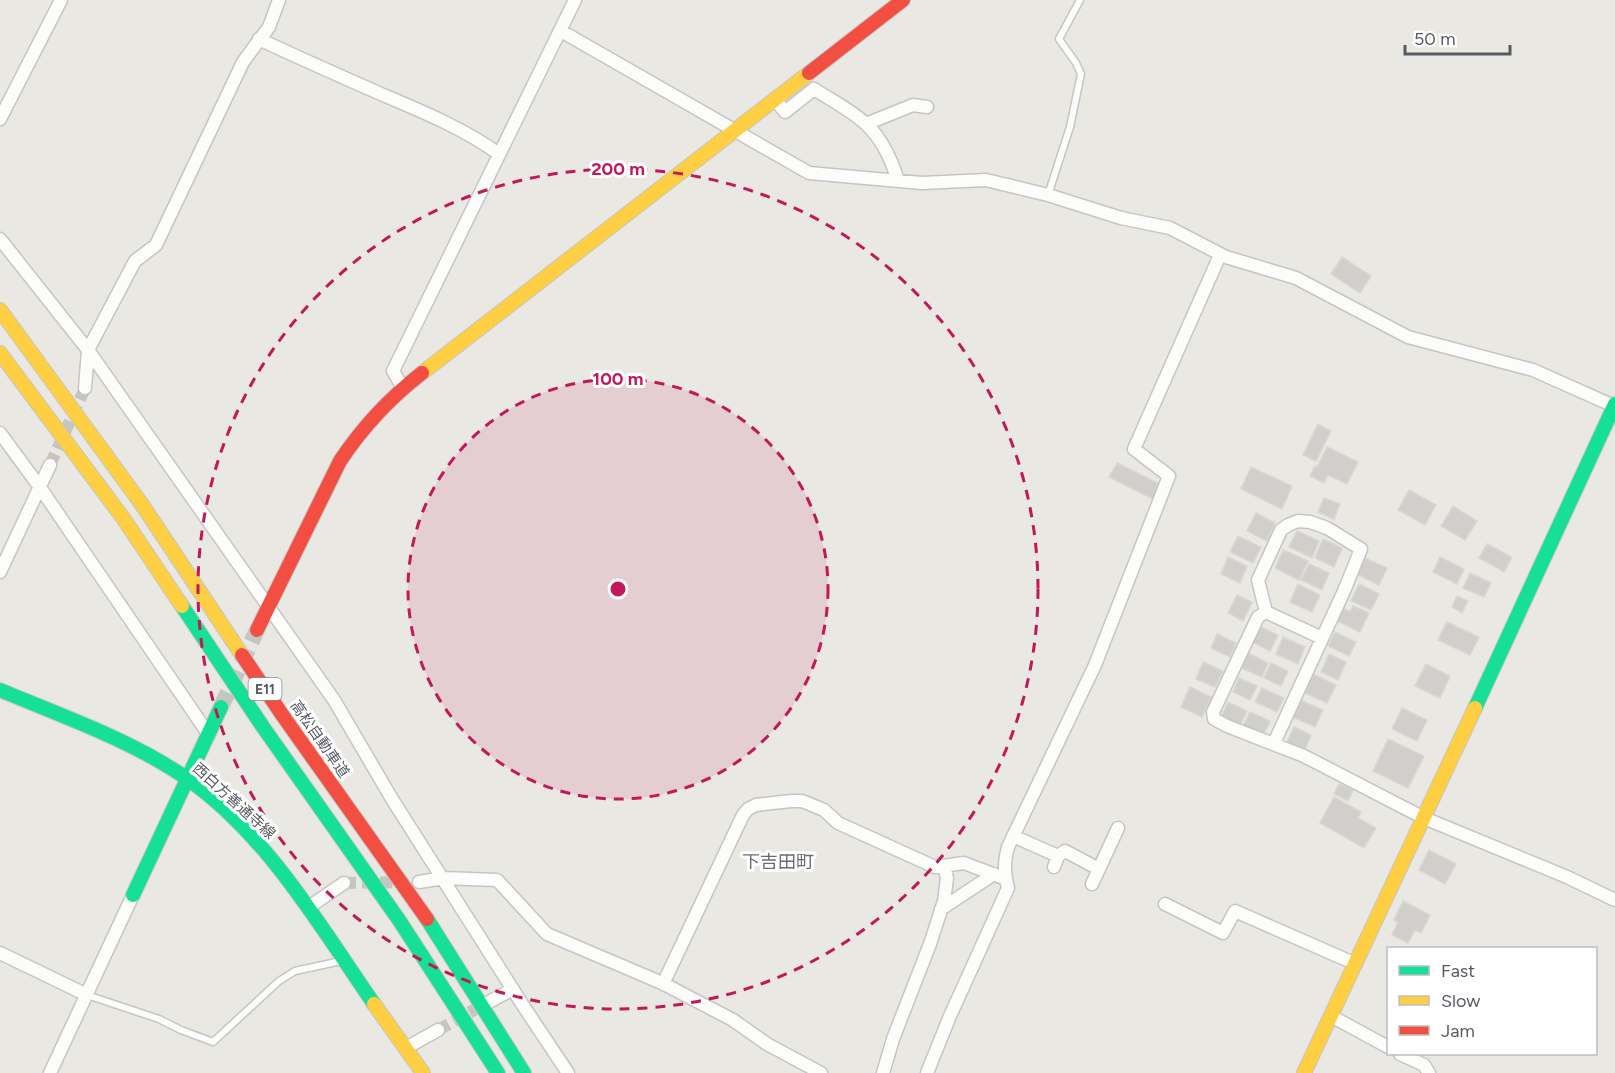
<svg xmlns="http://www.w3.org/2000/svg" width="1615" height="1073" font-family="Figtree,'Noto Sans JP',sans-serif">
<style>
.building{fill:#d0cfcb;stroke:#d9d7d1;stroke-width:1.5}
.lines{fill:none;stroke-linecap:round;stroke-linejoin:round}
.street-tunnel{stroke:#c5c5c2;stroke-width:12;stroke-dasharray:12 6;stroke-linecap:butt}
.secondary-tunnel{stroke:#c5c5c2;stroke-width:16;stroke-dasharray:16 8;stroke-linecap:butt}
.lane-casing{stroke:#c6c5c5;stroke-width:9}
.street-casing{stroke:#c6c5c5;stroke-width:15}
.fast-casing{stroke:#c6c6c5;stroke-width:16}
.slow-casing{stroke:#c6c6c5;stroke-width:16}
.jam-casing{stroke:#c6c6c5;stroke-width:16}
.lane{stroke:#fcfcfb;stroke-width:6}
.street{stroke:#fcfcfb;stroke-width:12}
.fast{stroke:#16e098;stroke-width:14}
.slow{stroke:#ffcf43;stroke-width:14}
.jam{stroke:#f24e42;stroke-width:14}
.ring{fill:none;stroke:#c2185b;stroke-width:3;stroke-dasharray:10 8}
.labels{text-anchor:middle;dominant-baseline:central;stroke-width:6;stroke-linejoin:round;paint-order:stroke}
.shield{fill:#fff;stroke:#898c90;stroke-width:1.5}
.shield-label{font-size:14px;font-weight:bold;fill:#575b61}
.street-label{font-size:15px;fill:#575b61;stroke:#fff}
.quarter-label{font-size:18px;fill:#686c73;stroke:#fff}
.centre{fill:#c2185b;stroke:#fff;stroke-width:3}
.ring-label{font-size:18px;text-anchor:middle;font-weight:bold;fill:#c2185b;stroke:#fff;stroke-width:6;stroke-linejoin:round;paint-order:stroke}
</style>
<rect width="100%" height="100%" fill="#eae8e2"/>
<path class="building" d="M1342,257L1371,276L1360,293L1331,274Z
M1318,424L1331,431L1316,461L1303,455Z
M1327,447L1358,462L1347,484L1328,475L1324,483L1310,476L1315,466L1317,467Z
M1117,463L1160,484L1153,499L1109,477Z
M1251,467L1292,486L1282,509L1241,489Z
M1409,490L1436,505L1425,525L1398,510Z
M1324,498L1340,504L1334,519L1318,512Z
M1453,506L1477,521L1465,540L1441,526Z
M1256,513L1275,523L1267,541L1247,531Z
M1297,531L1319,541L1312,558L1289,547Z
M1238,536L1261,547L1253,563L1230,552Z
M1323,539L1342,548L1334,567L1315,558Z
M1487,544L1512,557L1504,572L1479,558Z
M1283,550L1308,561L1299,580L1275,568Z
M1228,557L1247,566L1240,583L1221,574Z
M1440,557L1464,569L1457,584L1433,572Z
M1365,558L1387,568L1379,585L1358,575Z
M1309,564L1329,573L1322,590L1301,580Z
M1470,573L1491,583L1484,597L1463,588Z
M1298,584L1320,595L1312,612L1290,602Z
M1359,584L1379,594L1371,610L1351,601Z
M1237,595L1252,602L1243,621L1228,613Z
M1457,596L1468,601L1462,613L1452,607Z
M1353,606L1369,613L1360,632L1337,621L1343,608L1350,612Z
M1447,622L1479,637L1470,655L1438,640Z
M1259,626L1278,635L1270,651L1252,642Z
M1335,632L1356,642L1349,656L1328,646Z
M1217,634L1236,643L1230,657L1211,648Z
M1283,637L1305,647L1298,664L1276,654Z
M1248,653L1268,663L1262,677L1241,668Z
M1329,654L1346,662L1338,680L1321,672Z
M1203,662L1223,671L1215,687L1196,679Z
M1271,663L1288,671L1281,686L1264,678Z
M1426,664L1450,676L1440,698L1415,686Z
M1313,674L1336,685L1327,703L1305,693Z
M1239,678L1257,686L1250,700L1233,692Z
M1190,687L1211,697L1202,717L1181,707Z
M1262,688L1284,698L1277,712L1255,702Z
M1300,700L1323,710L1315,727L1293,717Z
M1228,702L1247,711L1239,727L1220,719Z
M1402,708L1427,720L1417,741L1392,729Z
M1250,712L1270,721L1263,736L1243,726Z
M1294,727L1311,735L1305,750L1287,742Z
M1388,739L1424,756L1408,788L1373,771Z
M1339,784L1353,790L1348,801L1334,794Z
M1334,797L1361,812L1358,818L1376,828L1364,848L1320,823Z
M1429,850L1456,864L1445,884L1419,870Z
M1403,901L1430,915L1421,933L1415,930L1408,943L1392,935L1398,922L1394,920Z"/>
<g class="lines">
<path class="street-tunnel" d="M50,465L85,388
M344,883L405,882
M438,1030L487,1003"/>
<path class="secondary-tunnel" d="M221,707L257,630"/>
<g class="lane-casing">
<path id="lane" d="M1048,195L1070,127L1081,74L1076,63L1059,39L1080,0
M87,995L159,1019L181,1030L213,1042L279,981L295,971L341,961"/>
</g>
<g class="street-casing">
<path id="street" d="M561,31L809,173L922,183L986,180L1048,195L1121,218L1170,228L1226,257L1296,278L1408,337L1533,370L1614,406
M259,39C299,58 340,76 381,94C421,111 463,128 499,154
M775,99L785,112L814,89C831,100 851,110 866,124C881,138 892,161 898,181
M0,119L61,0
M866,124L913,105L927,107
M0,239L88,350L334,700L392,799L522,1004L568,1073
M85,388L88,350L135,261L156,245L243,62L269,27L279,0
M403,388L393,371L575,0
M0,433L39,486L209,735
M0,572L50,465
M1266,612L1322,638
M1274,743L1344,591L1361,549L1327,528L1310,522L1298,521L1288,525L1281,530L1258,580L1266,612L1258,617L1213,712L1214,719L1227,726L1304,756L1424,818L1567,877L1615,900
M1013,836L1058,856
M1054,867L1058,856L1065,851L1099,869
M419,882L444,878L497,880L547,934L662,983L733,1020L767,1044L821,1073
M1092,884L1118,828
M1165,904L1223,933L1235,911L1356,964
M309,907L344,883
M941,909L994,874
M0,953L87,995
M663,984L743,815L748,809L756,805L791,801H802L824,810L838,823L935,867L964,863L1006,879
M487,1003L513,989
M1331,1016L1388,1047
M406,1048L438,1030
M1400,1054L1424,1065L1429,1073
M50,1073L133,895
M883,1073L893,1039L930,944L944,901L947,878L944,866
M927,1073L950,1016L1008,888C1004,873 1004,862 1008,847L1095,665L1169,476L1134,449L1220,255"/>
</g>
<g class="fast-casing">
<path id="fast" d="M182,606L263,727L399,920L498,1073
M0,690C64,717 132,740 189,780C268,836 320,926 374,1004
M1475,708L1615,404
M133,895L221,707
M427,919L524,1073"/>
</g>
<g class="slow-casing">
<path id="slow" d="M0,310L143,506L242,655
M0,353L123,518L182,606
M422,373L809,73
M374,1004L423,1073
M1304,1073L1475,708"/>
</g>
<g class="jam-casing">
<path id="jam" d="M809,73L903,0
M257,630L340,461C362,428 391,397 422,373
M242,655L283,716L427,919"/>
</g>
<use href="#lane" class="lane"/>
<use href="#street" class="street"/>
<use href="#fast" class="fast"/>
<use href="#slow" class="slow"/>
<use href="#jam" class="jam"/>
</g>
<circle cx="618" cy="589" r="210" fill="#c2185b" fill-opacity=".12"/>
<g class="ring">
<circle cx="618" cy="589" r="210"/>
<circle cx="618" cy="589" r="420"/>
</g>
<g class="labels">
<rect class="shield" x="248.5" y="678" width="33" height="22" rx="4.5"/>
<g class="shield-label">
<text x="265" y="689">E11</text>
</g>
<g class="street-label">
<text transform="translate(320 739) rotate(55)">高松自動車道</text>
<text transform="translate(234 801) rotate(42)">西白方善通寺線</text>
</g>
<g class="quarter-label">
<text x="778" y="862">下吉田町</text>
</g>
</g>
<circle cx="618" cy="589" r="9" class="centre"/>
<g class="ring-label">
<text x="618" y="175">200 m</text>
<text x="618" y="385">100 m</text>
</g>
<rect x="1387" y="947" width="210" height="108" fill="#ffffff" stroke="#bcbdc0" stroke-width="1.5"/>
<rect x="1399" y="966" width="30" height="9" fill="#16e098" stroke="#bcbdc0" stroke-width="1.5"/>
<text x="1441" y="977" font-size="18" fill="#575b61">Fast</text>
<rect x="1399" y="996" width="30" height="9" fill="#ffcf43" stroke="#bcbdc0" stroke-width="1.5"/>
<text x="1441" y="1007" font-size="18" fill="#575b61">Slow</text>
<rect x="1399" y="1026" width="30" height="9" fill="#f24e42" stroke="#bcbdc0" stroke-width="1.5"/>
<text x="1441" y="1037" font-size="18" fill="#575b61">Jam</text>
<path d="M1405 45v9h105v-9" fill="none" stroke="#575b61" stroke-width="3"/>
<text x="1414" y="45" font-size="18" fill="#575b61" stroke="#ffffff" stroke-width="4.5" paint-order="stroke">50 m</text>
</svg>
